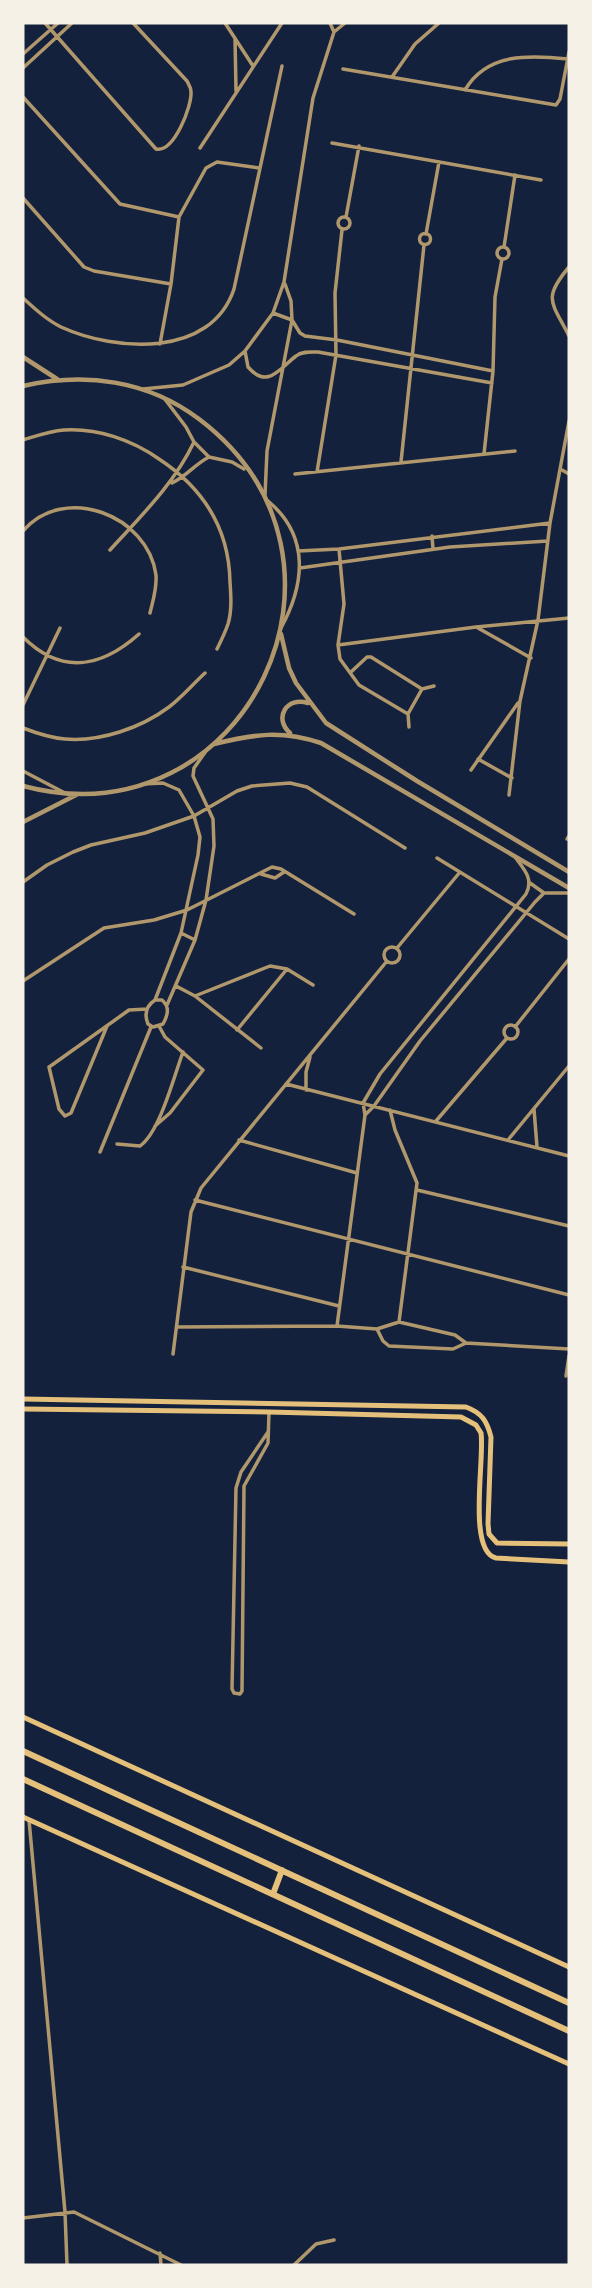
<svg xmlns="http://www.w3.org/2000/svg" width="592" height="2288" font-family="'Source Sans 3',sans-serif">
<style>
.lines{fill:none;stroke-linecap:round;stroke-linejoin:round}
.minor{stroke:#b1986c;stroke-width:3.5}
.tertiary{stroke:#b1986c;stroke-width:4.5}
.secondary{stroke:#e5c07b;stroke-width:5}
.primary{stroke:#e5c07b;stroke-width:5}
.motorway{stroke:#e5c07b;stroke-width:6}
</style>
<rect width="100%" height="100%" fill="#14213d"/>
<g class="lines">
<path class="minor" d="M45,23L156,149C174,153 192,106 191,92C191,87 189,85 187,81L133,23
M225,23L253,66
M330,23L334,32
M334,32L345,23
M235,38L236,91
M23,54L58,23
M23,68L72,23
M343,69L556,105L560,99L569,52
M392,77L415,44L439,23
M465,90C487,52 531,55 568,59
M23,97L120,204L179,217
M332,143L541,180
M200,148L282,23
M23,198L84,267L94,271L171,284
M338 223a6 6 0 1 1 12 0a6 6 0 1 1-12 0Z
M346,217L359,146
M419.5 239a5.5 5.5 0 1 1 11 0a5.5 5.5 0 1 1-11 0Z
M426,234L439,162
M504,247L515,175
M497 253a6 6 0 1 1 12 0a6 6 0 1 1-12 0Z
M569,267C542,299 552,302 569,336
M23,298C35,309 47,320 61,327C116,352 211,358 234,289L282,66
M273,313L292,320L300,333L305,336L337,340L493,371
M160,344L171,284L179,217L206,168L217,162L259,168
M245,351L248,367C268,390 280,368 296,356C302,351 311,352 318,352L492,383
M143,389L183,385L229,365L245,351L273,313L284,282L313,98L334,32
M164,398L186,427L194,442L209,457L232,462L244,469
M23,440C36,436 50,431 64,430C98,428 132,440 159,459C203,488 229,528 230,582C231,596 232,611 228,624C225,633 221,641 217,649
M484,454L493,371L495,297L502,259
M401,462L424,245
M562,470L569,474
M317,472L336,355L335,293L342,230
M295,474L515,451
M172,483C187,476 195,464 209,457
M265,495L267,451L292,320L291,301L285,284
M268,501C310,536 305,584 281,628
M23,531C64,483 148,515 156,575C157,589 153,600 150,613
M432,536L433,549
M339,549L344,604L338,645L340,659L359,685L408,714
M110,550C141,516 174,484 194,442
M298,551L339,549L550,523
M300,568L450,547L548,541
M478,628L531,658
M23,637C61,675 101,668 139,634
M338,645L476,627L569,618
M351,672L367,657H371L422,689L434,686
M23,705L60,628
M409,727L408,714L422,689
M23,728C36,733 51,738 65,739C100,742 141,728 169,707C182,697 193,684 205,673
M478,759L512,778
M471,770L518,703
M23,771L63,792
M143,784L163,783L179,790L194,816L200,837L198,855L181,933L155,1000
M509,795L520,701L538,620L550,523L569,421
M567,839L569,836
M437,858L569,939
M261,874L275,878L284,872
M23,882L47,865L73,852L91,845L145,833L194,816L237,791L252,786L290,783L307,787L405,848
M530,883L544,893
M181,933L195,940
M384 955a8 8 0 1 1 16 0a8 8 0 1 1-16 0Z
M397,948L460,872
M23,981L104,928L154,920L187,910L272,867L281,869L354,914
M176,986L195,996L261,1048
M195,996L270,966L287,969L313,985
M155,1000H162C170,1007 168,1015 163,1024L153,1027L148,1024C144,1014 146,1006 155,1000Z
M167,1005L195,940L206,900L214,846L213,819L193,776L194,768L206,751
M504 1032a7 7 0 1 1 14 0a7 7 0 1 1-14 0Z
M107,1026L71,1113L65,1116L59,1109L49,1067L52,1065L129,1010L147,1009
M515,1027L569,959
M237,1030L287,969
M286,1084L569,1156
M306,1090V1072L310,1057
M534,1109L537,1147
M390,1110L395,1130L417,1183L399,1322
M365,1115L374,1106L420,1041L535,902L544,893H569
M436,1121L507,1038
M155,1126L170,1113L203,1070L165,1037L159,1026
M239,1140L357,1173
M508,1140L569,1066
M117,1144L140,1146C160,1132 174,1076 183,1052
M100,1152L151,1027
M417,1190L569,1226
M195,1200L569,1295
M183,1267L339,1306
M337,1326L365,1115L363,1103L380,1074L526,894C534,879 524,869 515,857
M177,1327L337,1326L377,1329L399,1322L455,1335L466,1343
M377,1329L383,1341L389,1346L453,1349L466,1343L569,1349
M173,1354L191,1212L201,1188L387,961
M566,1376L569,1356
M268,1432L241,1472L236,1488L232,1689L234,1693L240,1694L242,1691L244,1486L268,1443L269,1412
M29,1820L65,2212L67,2265
M23,2218L74,2212L181,2265
M160,2253L161,2265
M294,2265L316,2244L334,2240"/>
<path class="tertiary" d="M23,357L57,379
M23,386C85,372 147,380 199,419C383,558 247,845 23,786
M281,634L289,668L296,683L326,723L417,781L569,872
M290,733C273,718 287,696 308,703
M214,744C255,734 281,730 321,743L569,888
M23,822L78,794"/>
<path class="secondary" d="M23,1399L466,1407C482,1413 487,1421 491,1437L488,1524L489,1534L497,1543L569,1544
M23,1409L269,1412L461,1417L476,1425L481,1433C485,1458 467,1551 496,1558L569,1562"/>
<path class="primary" d="M23,1717L569,1967
M23,1817L569,2064"/>
<path class="motorway" d="M23,1751L569,2003
M23,1779L569,2031
M273,1894L282,1870"/>
</g>
<rect width="592" height="2288" fill="none" stroke="#f6f1e7" stroke-width="49"/>
</svg>
